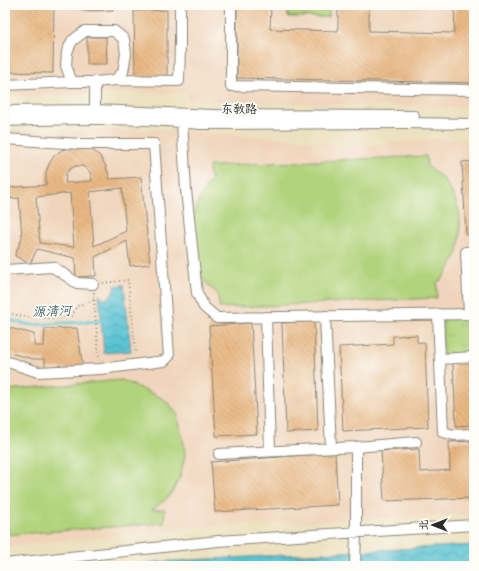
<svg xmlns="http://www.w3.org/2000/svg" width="479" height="571" font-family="'Gochi Hand','LXGW WenKai TC',sans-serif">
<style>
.built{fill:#f0d5bc}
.grass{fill:url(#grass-tufts);stroke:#6e7f54}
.pitch{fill:#b1d37c;stroke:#6e7f54}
.water{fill:url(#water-waves);stroke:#41767e}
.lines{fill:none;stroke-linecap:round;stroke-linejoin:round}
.stream{stroke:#57c2d1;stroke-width:3}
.building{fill:url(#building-back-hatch);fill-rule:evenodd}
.minor-casing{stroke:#8c8676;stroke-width:12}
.path{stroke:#8c8676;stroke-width:2;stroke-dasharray:1 3;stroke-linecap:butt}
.minor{stroke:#fff;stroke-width:10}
.labels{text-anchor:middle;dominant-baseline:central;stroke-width:3.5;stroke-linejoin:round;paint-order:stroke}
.street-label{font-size:12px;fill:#2b2b2b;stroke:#fdfcf7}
.water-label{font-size:13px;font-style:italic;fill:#3a6065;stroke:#fdfcf7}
</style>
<defs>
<pattern id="grass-tufts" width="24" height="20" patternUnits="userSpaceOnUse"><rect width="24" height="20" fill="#b1d37c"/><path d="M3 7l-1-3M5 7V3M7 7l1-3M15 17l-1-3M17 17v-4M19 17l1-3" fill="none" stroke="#98b56b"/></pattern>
<pattern id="water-waves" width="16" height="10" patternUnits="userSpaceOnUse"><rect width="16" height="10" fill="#57c2d1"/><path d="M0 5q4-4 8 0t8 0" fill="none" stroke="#489eaa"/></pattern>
<pattern id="building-back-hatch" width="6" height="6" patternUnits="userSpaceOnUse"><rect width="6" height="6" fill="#e9b883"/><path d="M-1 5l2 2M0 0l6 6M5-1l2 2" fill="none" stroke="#c89e71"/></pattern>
</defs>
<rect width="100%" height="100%" fill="#fdfcf7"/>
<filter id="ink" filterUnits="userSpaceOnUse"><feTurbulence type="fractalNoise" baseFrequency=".025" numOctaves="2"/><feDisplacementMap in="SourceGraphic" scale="8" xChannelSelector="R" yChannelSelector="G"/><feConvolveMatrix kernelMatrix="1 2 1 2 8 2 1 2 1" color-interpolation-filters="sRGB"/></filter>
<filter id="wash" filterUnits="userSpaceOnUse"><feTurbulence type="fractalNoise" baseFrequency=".012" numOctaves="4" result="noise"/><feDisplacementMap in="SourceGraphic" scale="16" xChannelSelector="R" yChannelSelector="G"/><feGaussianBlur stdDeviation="0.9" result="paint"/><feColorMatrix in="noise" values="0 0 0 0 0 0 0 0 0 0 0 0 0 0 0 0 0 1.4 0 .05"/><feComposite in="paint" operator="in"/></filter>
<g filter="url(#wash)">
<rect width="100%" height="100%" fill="#ece1c0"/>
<path class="built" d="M5,5H474V108L188,100L187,92L5,96Z
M5,130H175L318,141L350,147L434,139L474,140V514L207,526L5,547Z"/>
<path class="grass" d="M288,5H329V17H288Z
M474,317V354L443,355L442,318Z"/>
<path class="pitch" d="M426,156L427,166L444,179L455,199L460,215V235L458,252L450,267L443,278L437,283V298L219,308L218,294L210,287L202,278L197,270L192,221L199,200L207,185L213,178L209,177V166Z
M122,380L162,398L170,405L177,414L180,426L184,443L185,456L180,476L173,491L165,500L152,510L165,509L164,523L5,535V390Z"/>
<path class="water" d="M124,285L131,351L104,353L99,295L105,299C112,297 113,293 115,286Z
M474,545V566H128L155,562Z"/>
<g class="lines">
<path class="stream" d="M5,319L30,325L101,321"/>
</g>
<g id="blocks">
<path class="building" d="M7,5H54L53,73L7,72Z
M83,5H113V10L84,11Z
M237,5H271L270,29L338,31V7L369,8V31L454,33L455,5H474V83L237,78Z
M167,10V77H135L134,11Z
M87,37H106L107,64H87Z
M70,148H87L95,152L100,156L106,167L110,179L141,177L150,264L130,266L127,241L95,257L96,276L76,277L75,258L37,249L30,264L15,256L22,237L19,198L5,199V188L46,185V172L50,162L55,155L62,150ZM75,166H82L86,168L90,172L92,181L65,183L66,174L70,169ZM122,188L126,231L94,246L90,192ZM70,193L74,247L40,243L36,197Z
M474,161V235H466L462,162Z
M314,321L318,431L286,433L282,323Z
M251,323L257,434L216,436L209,326Z
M5,326L17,330L34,334V346H44L45,329L77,328L83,368H45V359H34L5,352Z
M417,335V342L425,343L428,427L343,431L339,347L393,344V336Z
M474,361V425L456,426L453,363Z
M474,441V498L384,501L381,451L419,449L420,472L450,470L449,442Z
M335,453L338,505L215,512L211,462Z"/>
</g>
</g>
<g filter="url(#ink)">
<use href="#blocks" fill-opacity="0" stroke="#8c8676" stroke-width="1"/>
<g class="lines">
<g class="minor-casing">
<path id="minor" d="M231,5V86L474,90
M115,80L179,81L180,44V5
M5,85L72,82
M5,111L95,110L214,115L414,116
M95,115V82H72L66,66L67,52L72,41L85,31H114L124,39L126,54L123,72L115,80L95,82
M5,121C70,119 135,117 200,124L406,123L474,124
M182,122L186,190L197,293L204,307L217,318L474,314
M5,139L80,144H154L169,356L164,361L100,369L38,372L5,361
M5,270L53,267L77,283L93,284
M438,314L443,432L454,435L474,434
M469,314L466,252H474
M325,316L331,448
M266,317L270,451
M440,359L474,357
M219,454L356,447L416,442
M5,564L218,541L474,525
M355,566L356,532V447"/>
</g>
<path class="path" d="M103,283L128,280L136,354
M94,300L99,360
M5,311L8,313L27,317L52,318L72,316L77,306L94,300V292"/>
<use href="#minor" class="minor"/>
</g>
</g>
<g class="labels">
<g class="street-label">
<text x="239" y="111">东教路</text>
</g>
<g class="water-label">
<text transform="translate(52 313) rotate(-2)">源清河</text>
</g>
</g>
<rect width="479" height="571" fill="none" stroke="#fdfcf7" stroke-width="20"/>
<g transform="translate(433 525) rotate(270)" stroke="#fdfcf7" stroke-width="3" paint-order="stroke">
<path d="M0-3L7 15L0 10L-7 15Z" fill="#2b2b2b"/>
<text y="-6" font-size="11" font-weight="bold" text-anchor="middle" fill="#2b2b2b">北</text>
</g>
</svg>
